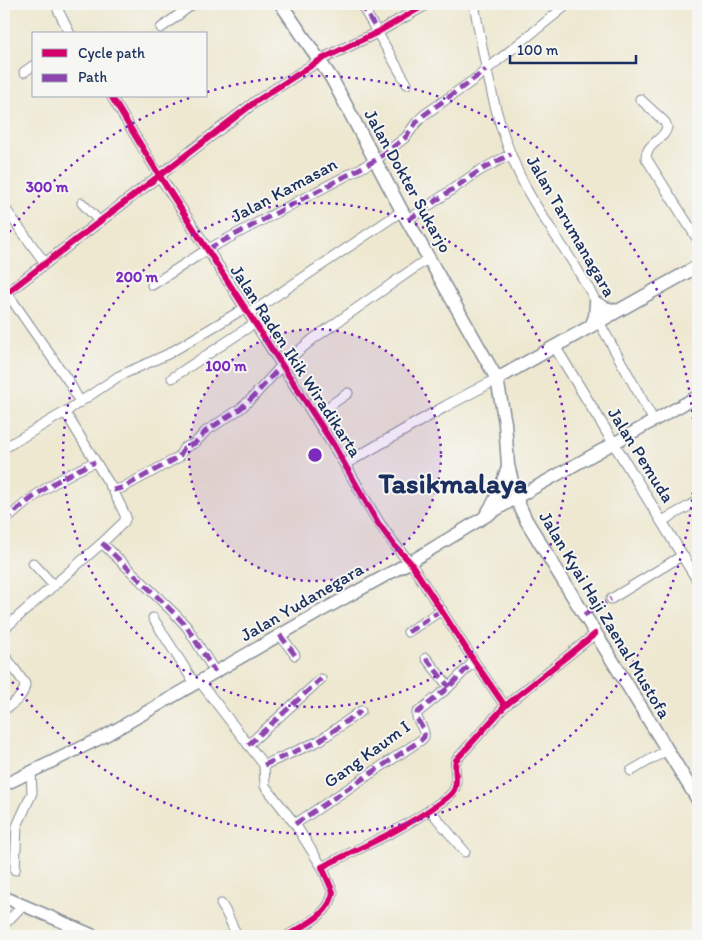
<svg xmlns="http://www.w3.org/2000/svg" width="702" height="940" font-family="Itim,sans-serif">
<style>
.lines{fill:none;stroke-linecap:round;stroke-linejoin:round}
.minor-casing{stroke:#848c97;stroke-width:11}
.tertiary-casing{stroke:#848c97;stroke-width:12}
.secondary-casing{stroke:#848c97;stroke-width:14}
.primary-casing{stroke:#848c97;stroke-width:15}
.minor{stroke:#fff;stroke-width:9}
.tertiary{stroke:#fff;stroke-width:10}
.secondary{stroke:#fff;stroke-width:11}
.primary{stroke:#fff;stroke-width:12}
.quiet{stroke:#8e44ad;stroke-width:5;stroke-dasharray:10 5;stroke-linecap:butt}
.cycleway-casing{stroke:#f6f6f2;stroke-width:9}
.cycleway{stroke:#d6006c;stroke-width:6}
.ring{fill:none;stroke:#7b2cbf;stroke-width:2.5;stroke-dasharray:2.5 5}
.labels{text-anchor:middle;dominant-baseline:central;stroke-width:4;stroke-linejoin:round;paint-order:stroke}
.street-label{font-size:18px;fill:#1b2f5e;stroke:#f6f6f2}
.town-label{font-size:28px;font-weight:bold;fill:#1b2f5e;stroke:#f6f6f2}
.centre{fill:#7b2cbf;stroke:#f6f6f2;stroke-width:2.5}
.ring-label{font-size:15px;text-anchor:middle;font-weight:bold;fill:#7b2cbf;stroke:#f6f6f2;stroke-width:4;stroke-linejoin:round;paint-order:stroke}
</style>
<rect width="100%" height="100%" fill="#f6f6f2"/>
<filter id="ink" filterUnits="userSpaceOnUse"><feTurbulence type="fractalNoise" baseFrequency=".02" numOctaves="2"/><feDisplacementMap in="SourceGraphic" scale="10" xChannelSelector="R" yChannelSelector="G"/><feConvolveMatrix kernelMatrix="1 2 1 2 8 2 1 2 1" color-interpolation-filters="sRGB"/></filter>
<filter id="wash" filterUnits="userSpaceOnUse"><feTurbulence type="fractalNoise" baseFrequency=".0096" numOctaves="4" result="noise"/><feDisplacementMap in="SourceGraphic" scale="20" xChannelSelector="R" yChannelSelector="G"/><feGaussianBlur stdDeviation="1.12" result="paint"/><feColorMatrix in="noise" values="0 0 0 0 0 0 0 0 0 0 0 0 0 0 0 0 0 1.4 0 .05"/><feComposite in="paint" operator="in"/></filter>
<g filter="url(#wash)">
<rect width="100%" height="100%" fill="#eee8d0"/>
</g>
<g filter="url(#ink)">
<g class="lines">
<g class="minor-casing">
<path id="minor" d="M59,4L58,10L70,34
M361,4L407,84
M474,4C486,68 496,132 527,190C549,230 579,266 599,308
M161,28L193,4
M24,72L34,65
M111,96L159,175
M640,99L665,122L667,127C665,140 646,143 646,158L698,240
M82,203L100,222
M4,207L45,263
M408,220L479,171L511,154
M152,285L208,249L376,160L406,137L416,123L424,115L475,79L568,4
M7,293L69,382L80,402L65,412
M249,314L402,211
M599,322L654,421
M172,378L255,323
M80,402L119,376L168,354L245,308
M315,416L348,393
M4,448L65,412L113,490L126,517L124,522L102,543L4,629
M113,490L122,488L179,457L184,448L195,443L206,431L240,409L252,398L283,364L313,339L430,257
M662,521L698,501
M4,522C31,496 60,477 95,462
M102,543L176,615L187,627L215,672
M410,562L474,661L505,706
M33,563L54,586
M611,599L683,555
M153,618L195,684
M408,632L442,610
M280,635L295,655
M4,654L25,684C24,697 13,703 4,710
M426,658L449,687
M200,682L264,765L265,786L295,824L322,867
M248,745L321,679
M264,765L319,741L361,711
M631,771L667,750
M430,810L465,852
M295,824L421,740L424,737C426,727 415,722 417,713L449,687L474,661
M15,870L17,826L32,793L31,772
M221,904C229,915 231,926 238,936
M4,925L23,905
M62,936L72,926
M287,936C304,925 330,915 333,892L322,867C359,848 400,831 434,807C441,801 450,798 454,790C459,780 453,770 456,760L505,706L595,634"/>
</g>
<g class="tertiary-casing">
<path id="tertiary" d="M159,175C217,263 274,353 331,442C359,484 374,525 410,562
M4,295L255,102L320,60L378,32L427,4
M555,347L698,581
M345,464L446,406L497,379"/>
</g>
<g class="secondary-casing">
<path id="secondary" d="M4,785L103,737L323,610L410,562L516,498L698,396
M4,897L95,936"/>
</g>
<g class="primary-casing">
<path id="primary" d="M281,4L332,79L402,211L497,379L505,423L508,465L516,498L526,520L698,800
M591,326L595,317L596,303L605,308L618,311
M497,379L698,266
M486,515C497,500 502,485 508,467"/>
</g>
<use href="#minor" class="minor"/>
<use href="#tertiary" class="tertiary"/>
<use href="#secondary" class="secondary"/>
<use href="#primary" class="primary"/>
<path class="quiet" d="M361,4L378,32
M408,220L479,171L511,154
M208,249L376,160L406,137L416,123L424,115L486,70
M113,490L122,488L179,457L184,448L195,443L206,431L240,409L252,398L283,364
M4,522C31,496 60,477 95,462
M102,543L176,615L187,627L215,672
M584,615L611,599
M408,632L442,610
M280,635L295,655
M426,658L449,687
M248,745L321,679
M264,765L319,741L361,711
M295,824L421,740L424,737C426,727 415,722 417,713L449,687L474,661"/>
<g class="cycleway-casing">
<path id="cycleway" d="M111,96L159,175L333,444L378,523L394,545L410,562L474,661L505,706
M4,295L255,102L320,60L378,32L427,4
M287,936C304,925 330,915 333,892L322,867C359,848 400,831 434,807C441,801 450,798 454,790C459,780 453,770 456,760L505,706L595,634"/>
</g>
<use href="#cycleway" class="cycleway"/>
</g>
</g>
<circle cx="315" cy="455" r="126" fill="#7b2cbf" fill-opacity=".12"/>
<g class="ring">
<circle cx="315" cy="455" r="126"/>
<circle cx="315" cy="455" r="252"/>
<path d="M5 238A379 379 0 0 1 192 97M207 92A379 379 0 1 1 5 672"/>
</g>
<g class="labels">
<g class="street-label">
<text transform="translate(408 181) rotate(61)">Jalan Dokter Sukarjo</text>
<text transform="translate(284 190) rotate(-28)">Jalan Kamasan</text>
<text transform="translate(571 226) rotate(60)">Jalan Tarumanagara</text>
<text transform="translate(296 361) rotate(57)">Jalan Raden Ikik Wiradikarta</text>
<text transform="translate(641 455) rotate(58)">Jalan Pemuda</text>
<text transform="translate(302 602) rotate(-30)">Jalan Yudanegara</text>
<text transform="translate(605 615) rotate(59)">Jalan Kyai Haji Zaenal Mustofa</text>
<text transform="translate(367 754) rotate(-36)">Gang Kaum I</text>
</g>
<g class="town-label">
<text x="453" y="483">Tasikmalaya</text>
</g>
</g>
<circle cx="315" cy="455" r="8" class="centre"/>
<g class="ring-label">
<text x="47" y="192">300 m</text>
<text x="137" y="282">200 m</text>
<text x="226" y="371">100 m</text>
</g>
<rect width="702" height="940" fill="none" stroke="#f6f6f2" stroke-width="20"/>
<rect x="32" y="32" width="175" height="65" fill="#f6f6f2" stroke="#9ea6b7"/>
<rect x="42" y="49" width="25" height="8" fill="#d6006c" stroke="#9ea6b7"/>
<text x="78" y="58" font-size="15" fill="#1b2f5e">Cycle path</text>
<rect x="42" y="74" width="25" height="8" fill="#8e44ad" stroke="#9ea6b7"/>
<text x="78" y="82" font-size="15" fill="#1b2f5e">Path</text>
<path d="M510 55v8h126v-8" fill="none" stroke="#1b2f5e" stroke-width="2.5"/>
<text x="517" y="55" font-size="15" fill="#1b2f5e" stroke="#f6f6f2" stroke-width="4" paint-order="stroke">100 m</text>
</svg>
